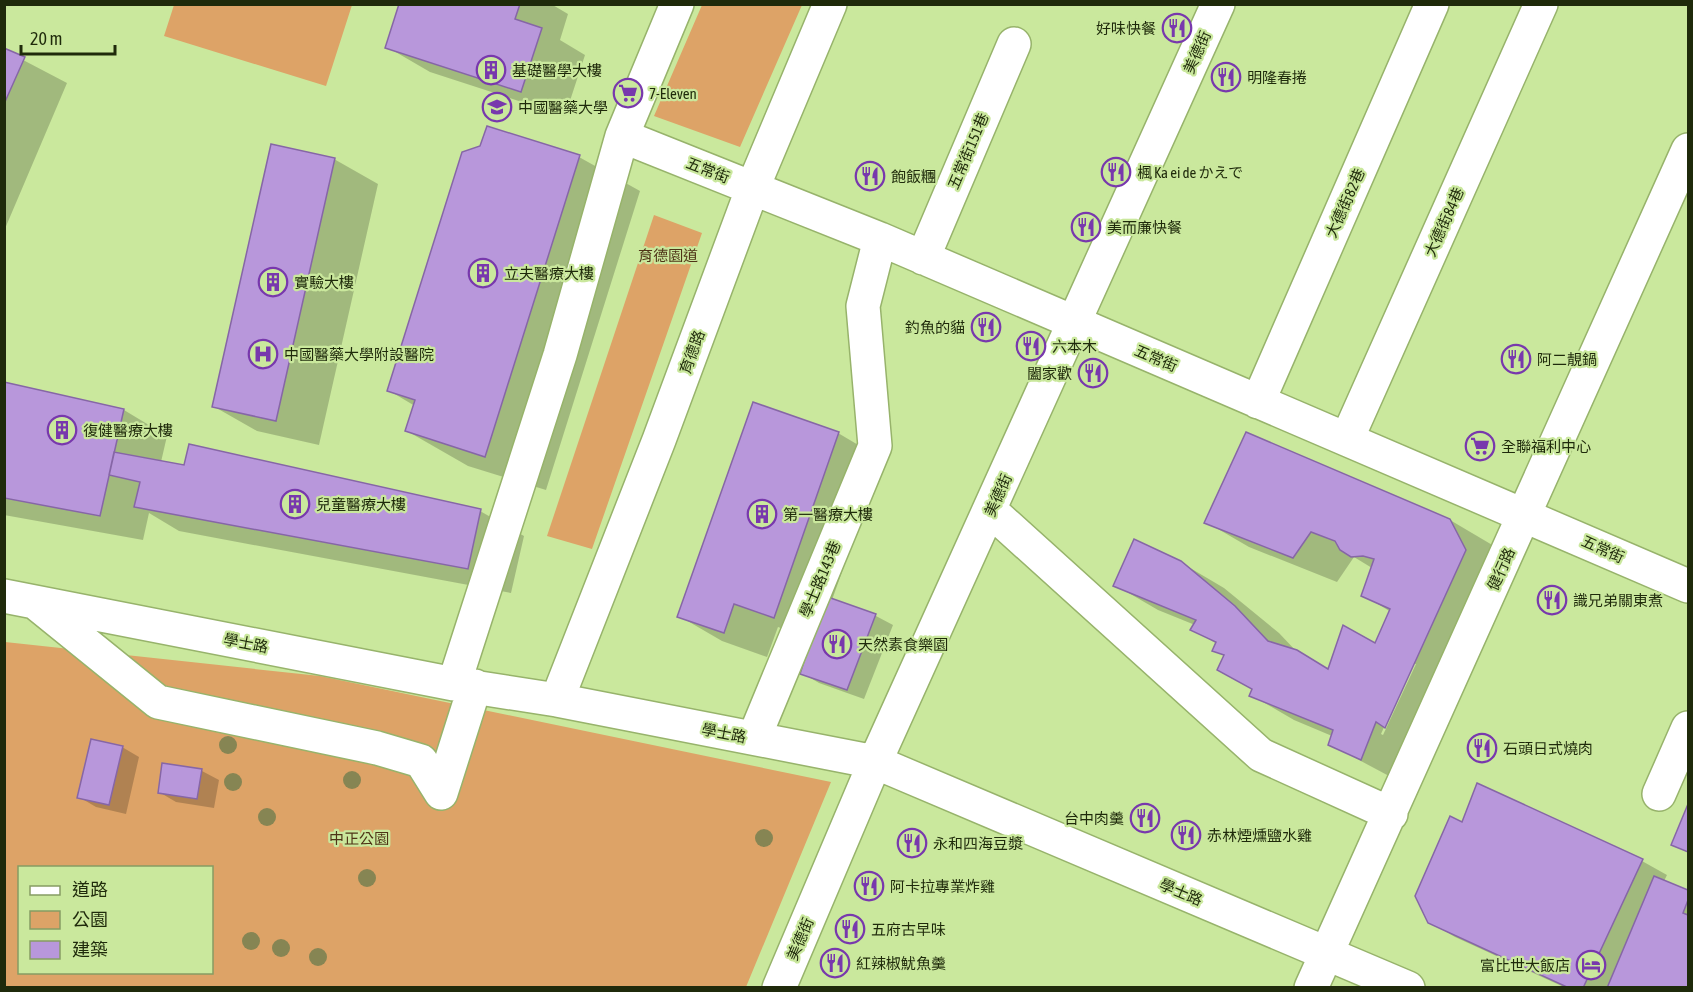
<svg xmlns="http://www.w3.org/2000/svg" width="1693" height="992" font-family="'Asap Condensed','Noto Sans TC','Noto Sans JP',sans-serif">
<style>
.green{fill:#dda367;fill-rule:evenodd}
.shadow{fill:#0003;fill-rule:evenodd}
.building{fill:#b897db;stroke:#8666a6;stroke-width:1.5}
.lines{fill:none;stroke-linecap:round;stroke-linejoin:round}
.minor-casing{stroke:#97b36b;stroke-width:36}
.minor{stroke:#fff;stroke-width:33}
.tree{fill:#868553}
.labels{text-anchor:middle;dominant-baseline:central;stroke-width:4.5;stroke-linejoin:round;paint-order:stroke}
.poi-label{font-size:15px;fill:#1f2a0b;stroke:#cae89d;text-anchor:start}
.street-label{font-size:15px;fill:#1f2a0b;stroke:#cae89d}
.park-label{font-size:15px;fill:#4f3417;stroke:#cae89d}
</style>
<rect width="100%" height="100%" fill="#cae89d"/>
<path class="green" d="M174,5V4L352,5L326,86L164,36Z
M702,5H802L740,147L654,116Z
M654,215L702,233L592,549L547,536Z
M5,642L320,676L831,782L746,987L5,988ZM20,868H212V972H20Z"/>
<path class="shadow" d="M401,4H551L568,14L560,40L585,55L565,116L430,72L387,47Z
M4,50L67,83L4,231Z
M579,157L640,191L546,490L468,466L407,431L415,406L388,390Z
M334,159L378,184L319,445L257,431L213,406Z
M4,384L124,410L167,436L161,462L480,511L524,536L511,593L179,531L149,513L143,540L4,515Z
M838,433L882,459L832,600L876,616L893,625L864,699L819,683L802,673L813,640L778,627L767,657L722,641L679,616Z
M1450,520L1494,546L1404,784L1329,744L1332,736L1294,720L1251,695L1254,690L1225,656L1214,650L1217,644L1192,629L1195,625L1158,610L1115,585L1180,562L1224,588L1279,633L1297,652L1329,671L1376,645L1391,612L1363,595L1372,568L1354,557L1337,582L1249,547L1206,522ZM1412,664H1416L1383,735L1381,734Z
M122,747L139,757L126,814L96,807L79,797Z
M163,765L202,771L219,780L214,808L176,802L159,792Z
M1688,808V853L1673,844Z
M1463,824L1642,861L1667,875L1664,881L1688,892V988H1566L1455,937L1429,922Z"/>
<path class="building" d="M399,4H520L515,19L542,28L521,92L385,48Z
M4,48L25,57L4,104Z
M487,126L580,155L485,457L405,431L415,400L387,391L462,152L480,146Z
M271,144L335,158L276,421L212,407Z
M4,382L124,409L100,516L4,498Z
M753,402L839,432L774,618L734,604L724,633L677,617Z
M1246,432L1450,519L1466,550L1385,728L1376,722L1361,760L1328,745L1333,730L1249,696L1252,689L1217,670L1224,655L1212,651L1216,642L1190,630L1196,620L1113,586L1134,539L1181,561L1235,606L1268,641L1297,650L1328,669L1343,625L1375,643L1390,609L1361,596L1374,559L1363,556L1351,557L1340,550L1335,541L1311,532L1293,558L1204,523Z
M189,444L481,509L468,569L134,507L140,482L109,475L114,452L184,465Z
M825,596L876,614L847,690L800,674Z
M91,739L123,746L109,805L77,798Z
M162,763L202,769L197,799L158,793Z
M1477,783L1643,859L1583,988H1569L1428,923L1415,896L1450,816L1462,822Z
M1688,804V852L1671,845Z
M1654,876L1688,890V900L1683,913L1688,915V988H1607Z"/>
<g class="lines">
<g class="minor-casing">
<path id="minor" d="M622,136L880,239L1688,586
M923,258L1014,44
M1258,402L1432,4
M1347,439L1541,4
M991,511L1261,755L1391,814
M4,596L454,684L557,700L875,762L1408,988
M37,604L158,702L377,748L421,761L441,793
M454,684L560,355L622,136L677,4
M557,700L659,440L753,187L830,4
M754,738L875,446L863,306L880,239
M441,793L475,686
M1659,794L1688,728
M779,988L875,762L1218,4
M1311,988L1688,150"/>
</g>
<use href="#minor" class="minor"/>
</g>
<g class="tree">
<circle cx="228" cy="745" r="9"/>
<circle cx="352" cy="780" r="9"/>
<circle cx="233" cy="782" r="9"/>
<circle cx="267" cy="817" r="9"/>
<circle cx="764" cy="838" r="9"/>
<circle cx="367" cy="878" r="9"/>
<circle cx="251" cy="941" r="9"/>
<circle cx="281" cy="948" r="9"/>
<circle cx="318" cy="957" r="9"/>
</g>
<defs>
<g id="restaurant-ring" transform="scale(1.5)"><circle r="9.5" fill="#cae89d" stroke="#7838ad" stroke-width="1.5"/><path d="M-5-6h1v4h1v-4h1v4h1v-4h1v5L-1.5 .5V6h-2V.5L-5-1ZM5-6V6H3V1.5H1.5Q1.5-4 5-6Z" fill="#7838ad"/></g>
<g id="building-ring" transform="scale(1.5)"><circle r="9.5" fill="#cae89d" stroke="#7838ad" stroke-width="1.5"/><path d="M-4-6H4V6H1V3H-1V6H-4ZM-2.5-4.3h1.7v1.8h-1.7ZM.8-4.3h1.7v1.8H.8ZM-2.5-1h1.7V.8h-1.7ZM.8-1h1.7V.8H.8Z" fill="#7838ad"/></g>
<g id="supermarket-ring" transform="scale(1.5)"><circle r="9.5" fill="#cae89d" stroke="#7838ad" stroke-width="1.5"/><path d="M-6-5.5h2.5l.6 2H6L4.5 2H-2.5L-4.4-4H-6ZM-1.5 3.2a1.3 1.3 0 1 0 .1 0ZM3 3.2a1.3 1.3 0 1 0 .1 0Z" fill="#7838ad"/></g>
<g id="university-ring" transform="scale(1.5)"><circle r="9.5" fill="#cae89d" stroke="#7838ad" stroke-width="1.5"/><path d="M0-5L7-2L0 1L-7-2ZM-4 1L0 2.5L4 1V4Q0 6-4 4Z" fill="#7838ad"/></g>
<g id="hospital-ring" transform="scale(1.5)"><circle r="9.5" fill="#cae89d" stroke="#7838ad" stroke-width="1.5"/><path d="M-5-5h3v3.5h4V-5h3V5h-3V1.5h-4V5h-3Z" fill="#7838ad"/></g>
<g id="hotel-ring" transform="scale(1.5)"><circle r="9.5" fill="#cae89d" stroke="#7838ad" stroke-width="1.5"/><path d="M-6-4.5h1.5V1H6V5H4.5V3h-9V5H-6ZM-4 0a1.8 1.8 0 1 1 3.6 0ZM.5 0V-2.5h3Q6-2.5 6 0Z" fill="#7838ad"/></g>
</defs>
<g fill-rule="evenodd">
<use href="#restaurant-ring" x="1177" y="28"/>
<use href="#building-ring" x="491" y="70"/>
<use href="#restaurant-ring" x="1226" y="77"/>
<use href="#supermarket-ring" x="628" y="93"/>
<use href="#university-ring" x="497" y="107"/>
<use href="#restaurant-ring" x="1116" y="172"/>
<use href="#restaurant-ring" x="870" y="176"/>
<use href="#restaurant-ring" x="1086" y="227"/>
<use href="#building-ring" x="483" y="273"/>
<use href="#building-ring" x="273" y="282"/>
<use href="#restaurant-ring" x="986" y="327"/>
<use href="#restaurant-ring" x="1031" y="346"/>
<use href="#hospital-ring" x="263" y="354"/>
<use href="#restaurant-ring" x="1516" y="359"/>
<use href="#restaurant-ring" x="1093" y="373"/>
<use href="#building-ring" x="62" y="430"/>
<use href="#supermarket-ring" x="1480" y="446"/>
<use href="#building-ring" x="295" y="504"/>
<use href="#building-ring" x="762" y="514"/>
<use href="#restaurant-ring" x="1552" y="600"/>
<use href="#restaurant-ring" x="837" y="644"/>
<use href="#restaurant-ring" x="1482" y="748"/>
<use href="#restaurant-ring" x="1145" y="818"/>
<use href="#restaurant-ring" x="1186" y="835"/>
<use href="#restaurant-ring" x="912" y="843"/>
<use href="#restaurant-ring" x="869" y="886"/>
<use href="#restaurant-ring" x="850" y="929"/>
<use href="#restaurant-ring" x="835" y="963"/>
<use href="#hotel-ring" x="1591" y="965"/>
</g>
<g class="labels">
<g class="poi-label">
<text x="1156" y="28" text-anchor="end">好味快餐</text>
<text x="512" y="70">基礎醫學大樓</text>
<text x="1247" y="77">明隆春捲</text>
<text x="649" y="93">7-Eleven</text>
<text x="518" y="107">中國醫藥大學</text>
<text x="1137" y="172">楓 Ka ei de かえで</text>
<text x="891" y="176">飽飯糰</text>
<text x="1107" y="227">美而廉快餐</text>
<text x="504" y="273">立夫醫療大樓</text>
<text x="294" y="282">實驗大樓</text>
<text x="965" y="327" text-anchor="end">釣魚的貓</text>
<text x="1052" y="346">六本木</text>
<text x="284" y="354">中國醫藥大學附設醫院</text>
<text x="1537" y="359">阿二靚鍋</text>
<text x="1072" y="373" text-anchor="end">闔家歡</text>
<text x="83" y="430">復健醫療大樓</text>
<text x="1501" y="446">全聯福利中心</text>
<text x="316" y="504">兒童醫療大樓</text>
<text x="783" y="514">第一醫療大樓</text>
<text x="1573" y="600">識兄弟關東煮</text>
<text x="858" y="644">天然素食樂園</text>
<text x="1503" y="748">石頭日式燒肉</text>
<text x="1124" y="818" text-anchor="end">台中肉羹</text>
<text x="1207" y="835">赤林煙燻鹽水雞</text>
<text x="933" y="843">永和四海豆漿</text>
<text x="890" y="886">阿卡拉專業炸雞</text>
<text x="871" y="929">五府古早味</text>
<text x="856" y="963">紅辣椒魷魚羹</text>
<text x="1570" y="965" text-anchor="end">富比世大飯店</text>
</g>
<g class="street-label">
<text transform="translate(1197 52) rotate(-66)">美德街</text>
<text transform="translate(968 151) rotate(-67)">五常街151巷</text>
<text transform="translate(708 170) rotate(21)">五常街</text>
<text transform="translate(1345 203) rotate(-66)">大德街82巷</text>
<text transform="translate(1444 222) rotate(-66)">大德街84巷</text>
<text transform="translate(692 352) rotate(-70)">育德路</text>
<text transform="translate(1156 358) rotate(23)">五常街</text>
<text transform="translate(998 495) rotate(-66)">美德街</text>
<text transform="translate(1603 549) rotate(24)">五常街</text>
<text transform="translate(1501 569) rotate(-66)">健行路</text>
<text transform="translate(820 579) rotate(-67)">學士路143巷</text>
<text transform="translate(246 643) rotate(11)">學士路</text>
<text transform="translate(724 733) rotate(11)">學士路</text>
<text transform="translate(1181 892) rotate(23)">學士路</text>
<text transform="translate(800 939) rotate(-67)">美德街</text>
</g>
<g class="park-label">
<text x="668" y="255">育德園道</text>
<text x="359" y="838">中正公園</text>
</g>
</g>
<rect width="1693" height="992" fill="none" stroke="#1f2a0b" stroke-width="12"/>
<rect x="18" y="866" width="195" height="108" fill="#cae89d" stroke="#869c63" stroke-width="1.5"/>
<rect x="30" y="886" width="30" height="9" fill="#ffffff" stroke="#869c63" stroke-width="1.5"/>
<text x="72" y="896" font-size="18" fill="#1f2a0b">道路</text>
<rect x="30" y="911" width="30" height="18" fill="#dda367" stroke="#869c63" stroke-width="1.5"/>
<text x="72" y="926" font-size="18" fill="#1f2a0b">公園</text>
<rect x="30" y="941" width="30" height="18" fill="#b897db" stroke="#869c63" stroke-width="1.5"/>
<text x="72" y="956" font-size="18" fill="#1f2a0b">建築</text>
<path d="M21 45v9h94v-9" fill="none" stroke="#1f2a0b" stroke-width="3"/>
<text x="30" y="45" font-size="18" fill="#1f2a0b" stroke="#cae89d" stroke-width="4.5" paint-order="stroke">20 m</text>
</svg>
